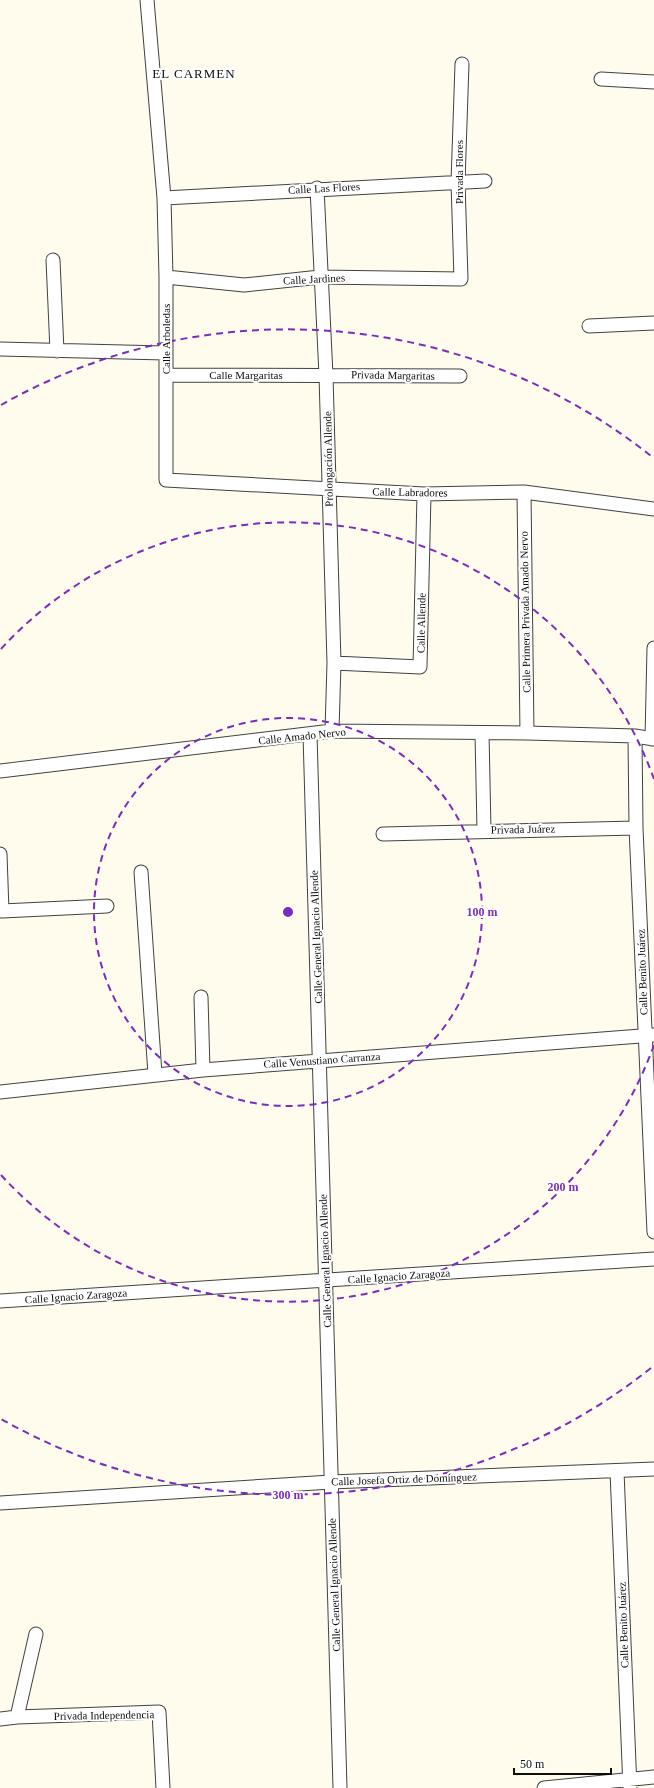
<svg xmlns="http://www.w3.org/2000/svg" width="654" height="1788" font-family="'Times New Roman',serif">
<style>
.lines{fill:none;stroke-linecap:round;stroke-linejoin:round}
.minor-casing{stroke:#414141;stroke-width:15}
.minor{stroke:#fff;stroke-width:13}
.ring{fill:none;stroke:#7b2cbf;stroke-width:2;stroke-dasharray:7 5}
.labels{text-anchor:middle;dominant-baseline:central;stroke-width:4;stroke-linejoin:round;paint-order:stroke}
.street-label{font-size:11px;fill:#0e0e0e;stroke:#fff}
.quarter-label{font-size:13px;letter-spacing:1px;fill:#0e0e0e;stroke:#fff}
.centre{fill:#7b2cbf;stroke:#fff;stroke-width:2}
.ring-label{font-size:12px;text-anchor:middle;font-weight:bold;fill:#7b2cbf;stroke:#fff;stroke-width:4;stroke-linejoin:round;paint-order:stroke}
</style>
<rect width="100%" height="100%" fill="#fffcee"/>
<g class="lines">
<g class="minor-casing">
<path id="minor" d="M147,0L164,198L166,277V480L424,494L524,492L654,509
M601,79L654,82
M317,188L326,375L334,663L332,731
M164,198L485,181
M53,260L57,351
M166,277L244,285L320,277L461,279L458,182L462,64
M589,326L654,323
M0,349L165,353
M166,375L460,376
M524,492L527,733
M334,663L420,667L424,494
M482,733L484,830
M310,734L340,1788
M635,736L636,828L654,1232
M652,739L654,648
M0,771L332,731L527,733L635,736L654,739
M383,834L636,828
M0,854L2,911L107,906
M141,872L155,1074
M201,997L203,1070
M0,1092L203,1070L654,1035
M0,1301L654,1259
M617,1471L630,1788
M0,1503L331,1482L654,1469
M17,1717L36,1634
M0,1719L17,1717L159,1712L163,1788
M544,1788L654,1777"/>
</g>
<use href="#minor" class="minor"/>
</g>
<g class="ring">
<circle cx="288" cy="912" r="194"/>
<path d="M654 1045A389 389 0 0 1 1 1175M1 649A389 389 0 0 1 654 779"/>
<path d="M651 1368A583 583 0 0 1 1 1419M1 405A583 583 0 0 1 651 456"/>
</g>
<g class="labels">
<g class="street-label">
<text transform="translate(459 172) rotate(-90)">Privada Flores</text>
<text transform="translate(324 188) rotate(-3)">Calle Las Flores</text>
<text transform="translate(314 279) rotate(-3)">Calle Jardines</text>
<text transform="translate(166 339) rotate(-90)">Calle Arboledas</text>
<text x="246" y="375">Calle Margaritas</text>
<text transform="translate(393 375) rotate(1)">Privada Margaritas</text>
<text transform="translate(328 459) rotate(-91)">Prolongación Allende</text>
<text transform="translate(410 492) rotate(1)">Calle Labradores</text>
<text transform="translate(525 612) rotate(-91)">Calle Primera Privada Amado Nervo</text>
<text transform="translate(421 623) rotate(-89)">Calle Allende</text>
<text transform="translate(302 736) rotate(-6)">Calle Amado Nervo</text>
<text transform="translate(523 829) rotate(-1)">Privada Juárez</text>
<text transform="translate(316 937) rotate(-92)">Calle General Ignacio Allende</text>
<text transform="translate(642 972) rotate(-92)">Calle Benito Juárez</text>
<text transform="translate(322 1060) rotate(-4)">Calle Venustiano Carranza</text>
<text transform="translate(325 1261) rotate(-92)">Calle General Ignacio Allende</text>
<text transform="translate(399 1276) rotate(-4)">Calle Ignacio Zaragoza</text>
<text transform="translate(76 1296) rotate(-4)">Calle Ignacio Zaragoza</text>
<text transform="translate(404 1479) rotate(-2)">Calle Josefa Ortiz de Domínguez</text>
<text transform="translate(334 1585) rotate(-92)">Calle General Ignacio Allende</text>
<text transform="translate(623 1625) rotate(-92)">Calle Benito Juárez</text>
<text transform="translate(104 1715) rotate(-1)">Privada Independencia</text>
</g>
<g class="quarter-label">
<text x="194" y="73">EL CARMEN</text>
</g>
</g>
<circle cx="288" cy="912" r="6" class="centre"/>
<g class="ring-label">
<text x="482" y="916">100 m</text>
<text x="563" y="1191">200 m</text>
<text x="288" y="1499">300 m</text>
</g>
<path d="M514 1768v6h97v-6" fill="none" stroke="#0e0e0e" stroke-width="2"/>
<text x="520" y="1768" font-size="12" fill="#0e0e0e" stroke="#ffffff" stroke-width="3" paint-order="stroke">50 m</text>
</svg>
